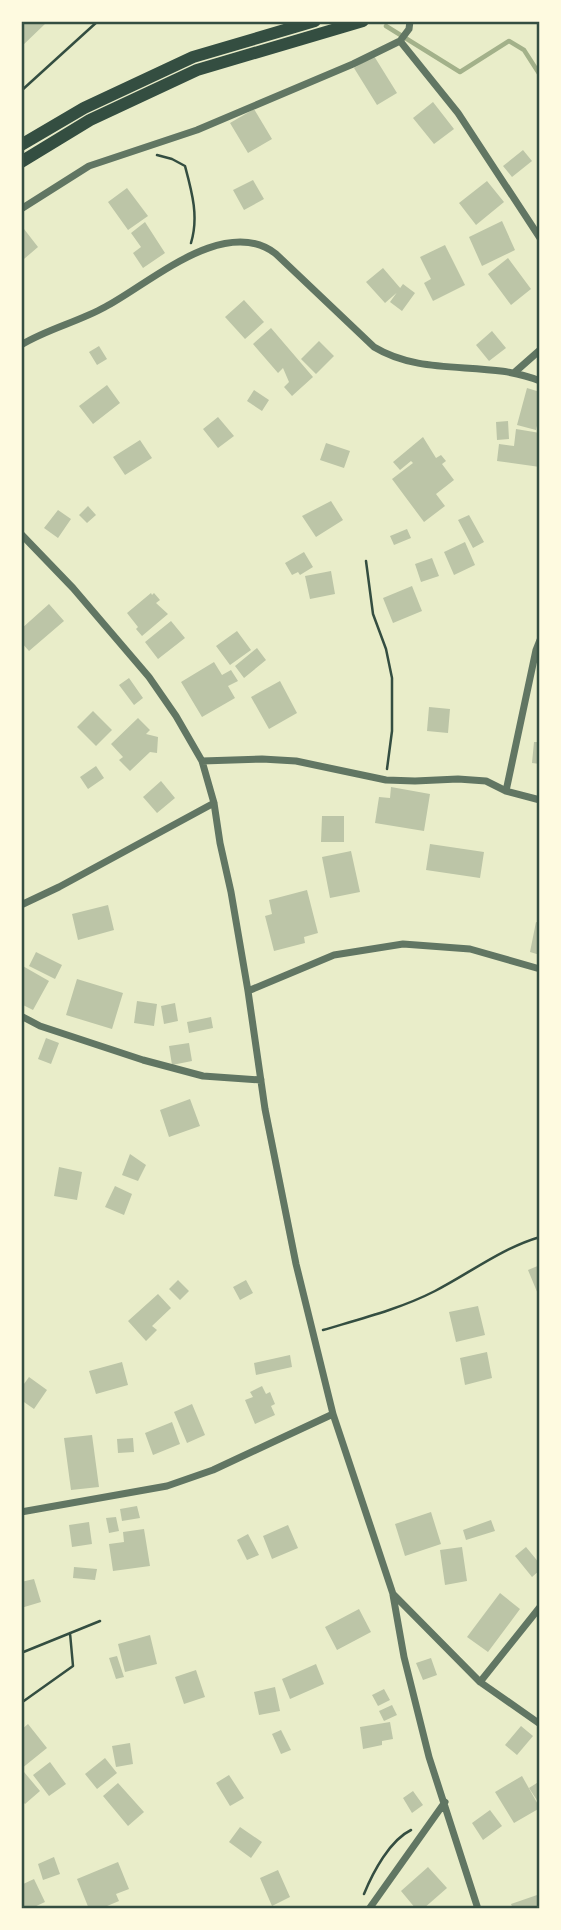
<svg xmlns="http://www.w3.org/2000/svg" width="561" height="1930" font-family="Ubuntu,sans-serif">
<style>
.lines{fill:none;stroke-linecap:round;stroke-linejoin:round}
.stream{stroke:#a3b18a;stroke-width:4.5}
.building{fill:#bcc5a7}
.path{stroke:#344e41;stroke-width:2.5}
.minor{stroke:#617663;stroke-width:7}
.trunk{stroke:#344e41;stroke-width:12}
.neatline{fill:none;stroke:#344e41;stroke-width:2.5}
</style>
<rect width="100%" height="100%" fill="#e9edc9"/>
<g class="lines">
<path class="stream" d="M386,26L460,72L509,41L524,50L540,75"/>
</g>
<path class="building" d="M21,21H44L46,23L21,47Z
M374,56L397,93L377,105L354,68Z
M433,102L454,129L434,144L413,118Z
M254,109L272,139L248,153L230,123Z
M523,150L532,161L512,177L503,166Z
M253,180L264,199L244,210L233,190Z
M487,181L504,202L476,225L459,203Z
M127,188L148,216L128,230L108,202Z
M502,221L515,250L482,266L469,237Z
M145,222L165,253L143,268L133,253L141,247L131,233Z
M24,229L38,247L24,259L21,255V231Z
M445,245L465,285L433,301L424,283L431,279L420,257Z
M508,258L531,289L511,305L488,274Z
M383,268L401,289L385,303L366,282Z
M403,284L415,293L402,311L390,302Z
M244,300L264,322L245,339L225,317Z
M271,328L313,377L292,396L284,387L289,382L283,368L278,373L253,344Z
M492,331L506,348L489,361L476,345Z
M319,341L334,356L316,374L301,359Z
M99,346L107,359L97,365L89,352Z
M107,385L120,403L93,424L79,406Z
M527,388L540,392V413L536,430L517,425Z
M254,390L269,400L262,411L247,401Z
M218,417L234,436L218,448L203,429Z
M508,421L509,439L497,440L496,422Z
M516,429L540,433V467L497,461L499,444L514,446Z
M423,437L436,458L441,455L446,461L442,464L454,480L436,494L445,506L424,522L392,479L413,463L411,461L400,470L393,462Z
M140,440L152,458L125,475L113,457Z
M326,443L350,451L344,468L320,460Z
M331,501L343,520L316,537L302,516Z
M88,506L96,515L87,523L79,515Z
M58,510L71,519L58,538L44,528Z
M469,515L484,542L473,548L458,520Z
M407,529L411,538L394,545L390,536Z
M465,542L475,565L454,575L444,552Z
M304,552L313,567L300,575L298,572L292,575L285,563Z
M432,558L439,576L421,582L415,564Z
M331,571L335,594L310,599L305,576Z
M412,586L422,611L393,623L383,598Z
M151,593L152,595L154,593L160,600L156,603L168,614L142,636L136,629L138,627L127,613Z
M49,604L64,621L29,651L21,642V629Z
M171,621L185,638L158,659L145,642Z
M237,631L251,650L230,665L216,646Z
M257,648L266,660L244,678L235,666Z
M214,662L222,675L231,670L238,681L228,686L235,698L202,717L181,682Z
M129,678L143,698L134,705L119,685Z
M280,681L297,713L269,729L251,697Z
M429,707L450,709L448,733L427,731Z
M93,711L112,730L96,746L77,727Z
M138,718L150,730L146,734L158,737L157,753L150,752L130,771L119,760L123,757L111,744Z
M534,742H540V764L532,763Z
M96,766L104,778L88,789L80,777Z
M161,781L175,798L157,813L143,797Z
M391,787L430,794L424,831L375,823L379,797L390,798Z
M322,816H344V842H321Z
M430,844L484,852L480,878L426,870Z
M351,851L360,892L330,898L322,857Z
M307,890L318,933L304,937L305,943L274,951L265,916L272,914L269,900Z
M108,905L114,930L78,940L72,914Z
M536,922L540,923V955L530,952Z
M36,952L62,965L55,979L29,966Z
M21,965L49,981L33,1010L21,1004Z
M77,979L123,993L112,1029L66,1015Z
M137,1001L157,1004L154,1026L134,1023Z
M175,1003L178,1021L164,1024L161,1006Z
M211,1017L213,1028L189,1033L187,1022Z
M46,1038L59,1043L51,1064L38,1059Z
M189,1043L192,1061L172,1065L169,1046Z
M190,1099L200,1126L169,1137L160,1110Z
M130,1154L146,1165L138,1181L122,1175Z
M59,1167L82,1172L77,1200L54,1196Z
M115,1186L132,1194L124,1215L105,1207Z
M540,1265V1299L528,1270Z
M178,1280L189,1291L180,1300L169,1289Z
M246,1280L253,1293L240,1300L233,1287Z
M158,1294L171,1308L152,1326L157,1330L146,1341L128,1321Z
M478,1306L485,1335L456,1342L449,1312Z
M487,1352L492,1378L465,1385L460,1358Z
M290,1355L292,1367L256,1375L254,1363Z
M122,1362L128,1385L96,1394L89,1371Z
M29,1377L47,1390L34,1409L21,1400V1388Z
M262,1386L266,1394L270,1392L275,1404L271,1406L275,1415L255,1424L245,1400L253,1397L250,1392Z
M192,1404L205,1435L187,1443L174,1412Z
M172,1422L180,1444L153,1455L145,1433Z
M92,1435L99,1487L71,1490L64,1438Z
M133,1438L134,1452L118,1453L117,1439Z
M137,1506L140,1518L122,1521L120,1509Z
M431,1512L441,1544L405,1556L395,1524Z
M116,1517L119,1531L109,1533L106,1518Z
M491,1520L495,1531L466,1540L463,1530Z
M89,1522L92,1544L72,1547L69,1525Z
M288,1525L298,1548L272,1559L263,1536Z
M144,1529L150,1566L113,1571L109,1544L124,1542L123,1532Z
M248,1534L259,1555L247,1560L237,1540Z
M462,1547L467,1581L445,1585L440,1550Z
M526,1547L540,1564V1570L532,1577L515,1556Z
M74,1567L97,1569L95,1580L73,1578Z
M34,1579L41,1602L21,1608V1582Z
M500,1593L520,1609L488,1652L467,1637Z
M359,1609L371,1632L337,1650L325,1627Z
M150,1635L157,1664L125,1672L118,1644Z
M117,1656L124,1677L116,1679L109,1658Z
M431,1658L437,1675L423,1680L416,1663Z
M316,1664L324,1684L290,1699L282,1679Z
M196,1670L205,1697L184,1704L175,1677Z
M275,1687L280,1711L259,1715L254,1692Z
M384,1689L390,1700L378,1706L372,1695Z
M392,1705L397,1715L384,1721L379,1711Z
M390,1722L393,1739L382,1741V1745L363,1749L360,1727Z
M28,1724L47,1748L21,1769V1730Z
M521,1726L533,1736L517,1755L505,1745Z
M281,1730L291,1750L281,1754L272,1734Z
M130,1743L133,1764L116,1767L112,1746Z
M105,1758L117,1773L97,1789L85,1774Z
M50,1762L66,1784L49,1796L33,1775Z
M24,1772L40,1791L25,1804L21,1800V1774Z
M229,1775L244,1798L230,1806L216,1783Z
M522,1776L540,1808L514,1823L495,1792Z
M540,1781V1805L529,1788Z
M118,1783L144,1812L128,1826L103,1796Z
M413,1791L423,1805L412,1813L403,1798Z
M490,1810L502,1826L483,1840L472,1823Z
M240,1827L262,1842L251,1858L229,1842Z
M54,1857L60,1874L43,1880L38,1864Z
M118,1862L129,1889L116,1894L119,1901L100,1909H89L77,1879Z
M428,1867L447,1888L423,1909H416L401,1891Z
M278,1870L290,1897L272,1906L260,1878Z
M34,1879L45,1902L30,1909H21V1885Z
M540,1894V1909H513L511,1904Z"/>
<g class="lines">
<path class="path" d="M21,91L98,21
M157,155L172,159L185,166C192,192 199,217 191,243
M366,561L373,614L386,649L392,678V731L387,769
M323,1330C360,1319 400,1309 435,1291C470,1273 502,1248 540,1237
M21,1653L100,1621
M21,1703L73,1666L70,1633
M364,1894C373,1872 390,1840 411,1830"/>
<path class="minor" d="M400,41L458,113L540,238
M21,209L89,166L197,130L353,64L400,41L409,29L410,21
M21,345C47,329 78,322 105,307C149,284 225,214 276,254L374,347C425,378 487,359 540,381
M515,372L540,350
M21,534L73,588L149,677L176,716L202,761L214,803L220,843L231,892L248,991L265,1109L296,1264L333,1414L393,1594L480,1682L540,1724
M202,761L262,759L296,761L386,780L415,781L458,779L486,781L506,791L540,800
M506,791L536,650L540,640
M21,905L59,887L214,803
M248,991L334,955L403,944L470,949L540,969
M21,1016L40,1026L143,1060L203,1076L261,1080
M21,1512L167,1486L213,1470L333,1414
M393,1595L404,1657L429,1757L478,1909
M480,1682L540,1607
M369,1909L445,1802"/>
<path class="trunk" d="M21,145L84,108L193,57L315,21
M21,162L90,120L197,70L363,21"/>
</g>
<rect width="561" height="1930" fill="none" stroke="#fefae0" stroke-width="46"/>
<rect x="23" y="23" width="515" height="1884" class="neatline"/>
</svg>
